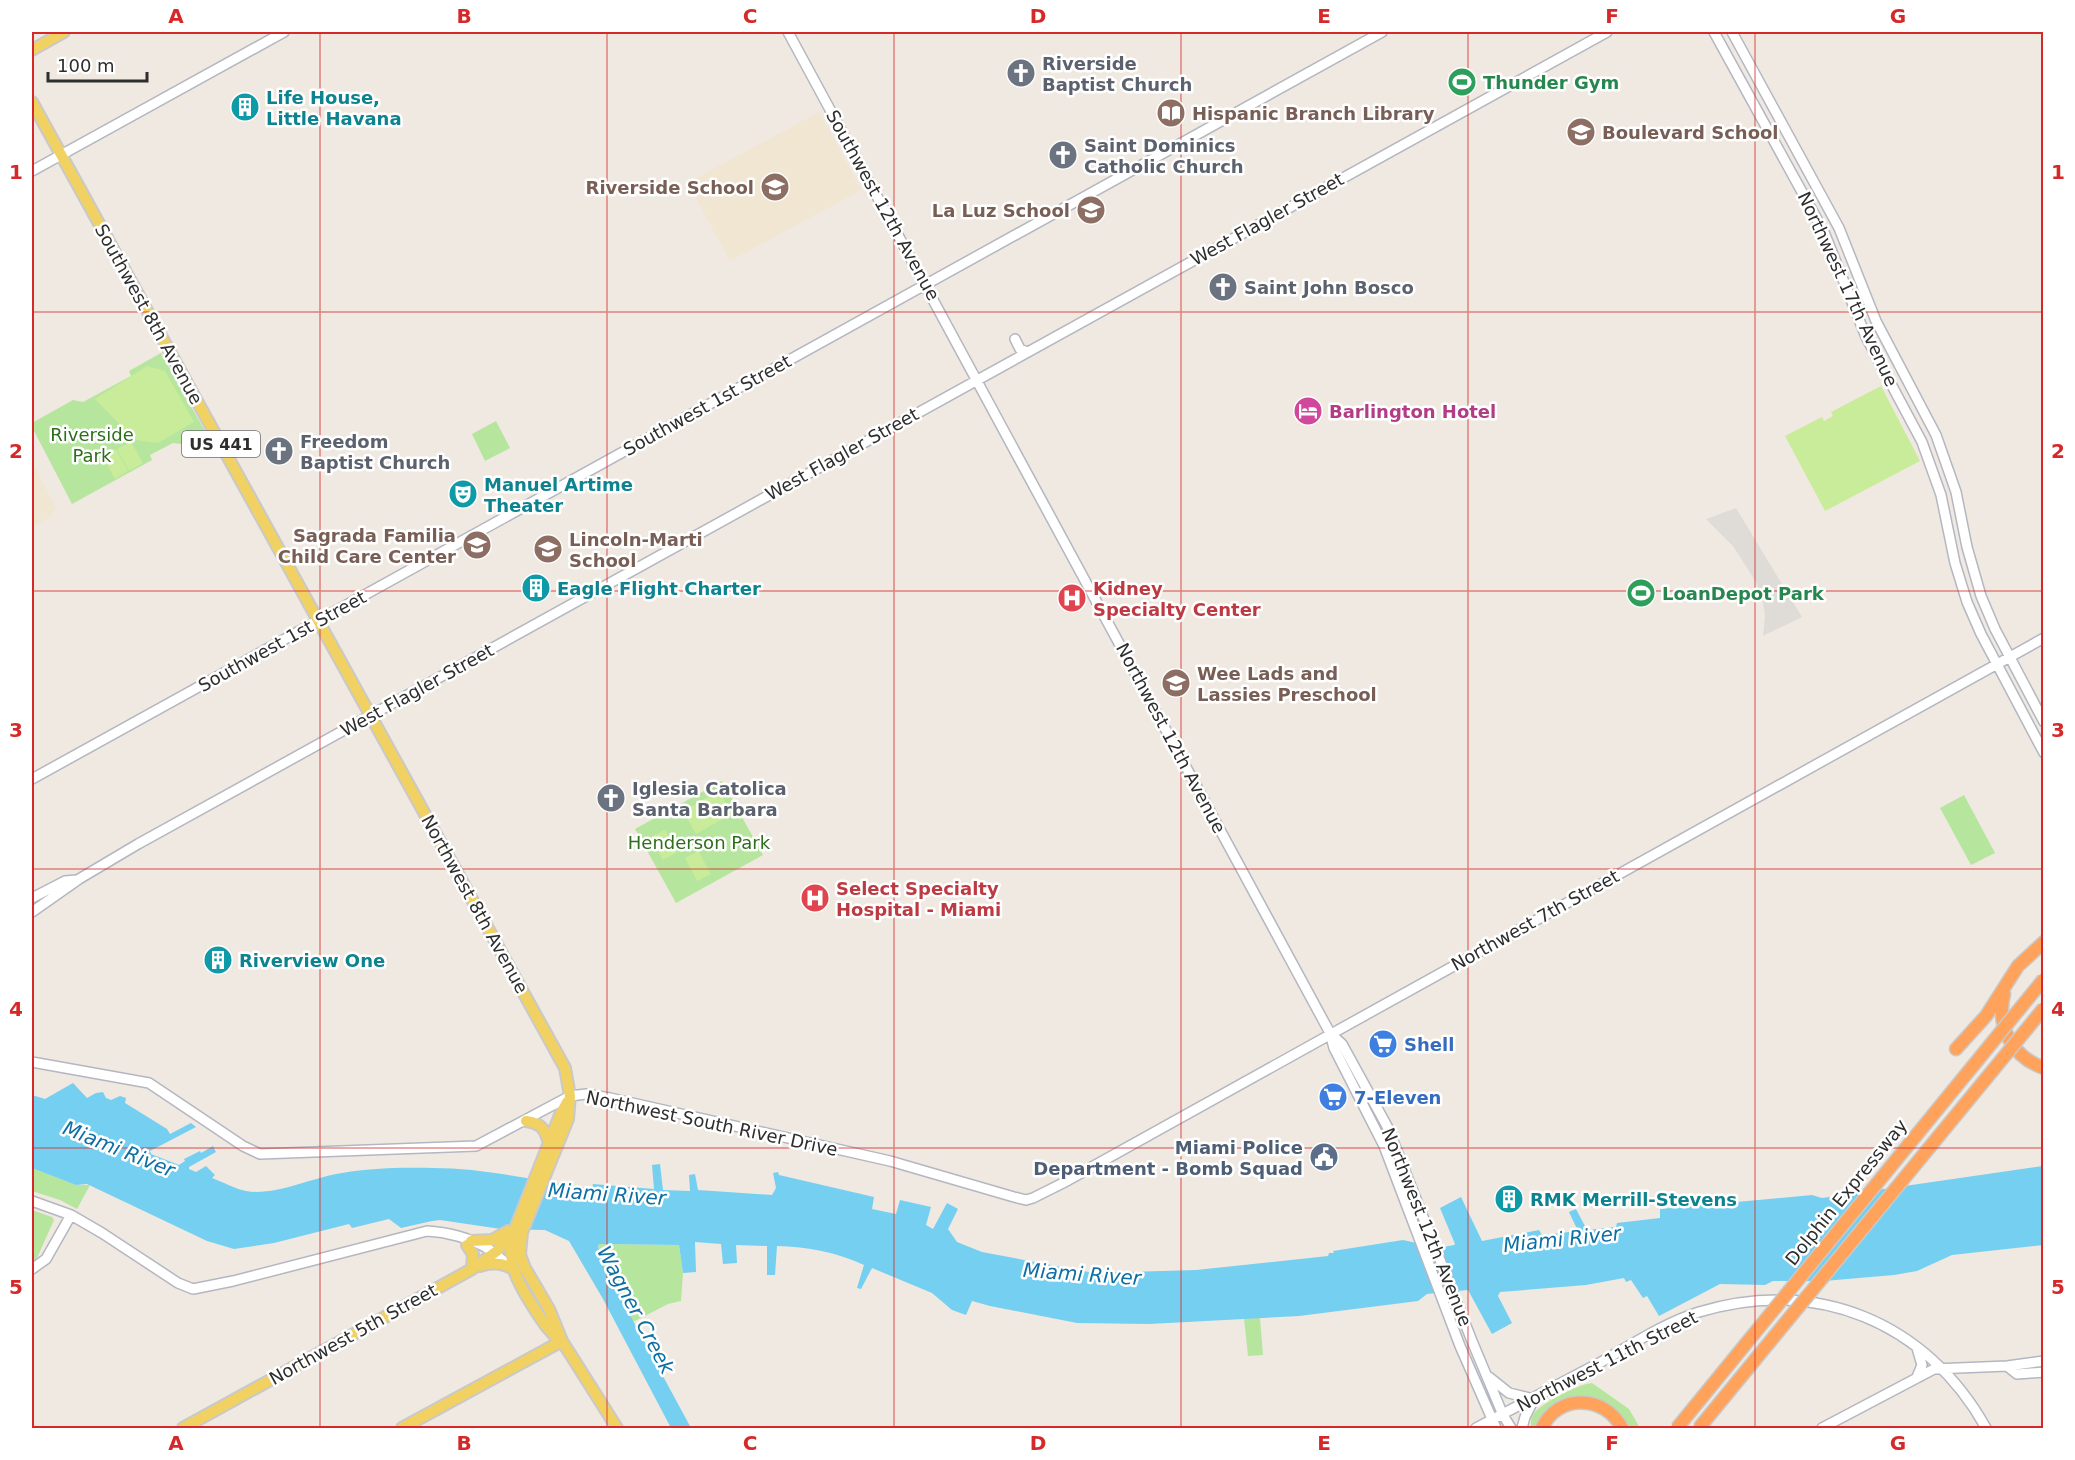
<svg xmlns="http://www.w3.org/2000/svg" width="2075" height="1460" font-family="'DejaVu Sans',sans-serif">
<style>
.education{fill:#f0e6d1}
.green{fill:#b6e59e}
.pitch{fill:#c9ec9a}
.plaza{fill:#dfdcd8}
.water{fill:#75cff0}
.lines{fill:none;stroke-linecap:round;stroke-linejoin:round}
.secondary-casing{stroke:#b4b7c1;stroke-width:12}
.primary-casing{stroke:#c9c9c9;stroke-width:14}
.highway-casing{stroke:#c9c9c9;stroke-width:15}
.secondary{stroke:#fff;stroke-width:9}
.primary{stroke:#f2d163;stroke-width:10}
.highway{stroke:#ffa35c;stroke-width:12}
.highway-bridge-casing{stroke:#c9c9c9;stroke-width:15;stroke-linecap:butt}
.highway-bridge{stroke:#ffa35c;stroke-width:12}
.grid{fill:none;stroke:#d62828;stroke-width:1.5;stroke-opacity:0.55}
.labels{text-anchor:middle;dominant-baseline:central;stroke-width:5;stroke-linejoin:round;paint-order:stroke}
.shield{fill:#fff;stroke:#6d6d6d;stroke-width:1.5}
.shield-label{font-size:16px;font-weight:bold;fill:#2e2e2e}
.worship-label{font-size:18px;font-weight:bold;fill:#5b616d;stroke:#fff;text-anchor:start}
.leisure-label{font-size:18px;font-weight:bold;fill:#27864d;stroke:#fff;text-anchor:start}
.culture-label{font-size:18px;font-weight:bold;fill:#0d838f;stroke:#fff;text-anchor:start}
.education-label{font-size:18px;font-weight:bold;fill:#785e54;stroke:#fff;text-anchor:start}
.street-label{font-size:18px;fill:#2e2e2e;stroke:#fff}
.hotel-label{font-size:18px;font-weight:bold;fill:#b23c85;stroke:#fff;text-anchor:start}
.park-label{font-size:18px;fill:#2c6e1b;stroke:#fff}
.health-label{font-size:18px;font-weight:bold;fill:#be3a42;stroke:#fff;text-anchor:start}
.shop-label{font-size:18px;font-weight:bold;fill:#366cbe;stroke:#fff;text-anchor:start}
.service-label{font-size:18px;font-weight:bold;fill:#4e5e75;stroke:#fff;text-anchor:end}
.water-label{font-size:20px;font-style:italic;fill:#0d6fa3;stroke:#fff}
.neatline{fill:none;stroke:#d62828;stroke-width:2}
.grid-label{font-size:20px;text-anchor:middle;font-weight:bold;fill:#d62828}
</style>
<rect width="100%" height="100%" fill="#efe9e1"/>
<path class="education" d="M819,112L861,190L730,261L688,183Z
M32,462L56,508L51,516L32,527Z"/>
<path class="green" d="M161,353L205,431L181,444L173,443L150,455L152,460L72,504L32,427V423L73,400L83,402L131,376L129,371Z
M496,421L510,448L485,461L472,434Z
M722,781L763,855L676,903L635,829Z
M1964,795L1995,853L1971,865L1940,808Z
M32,1168L76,1185H90L77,1209L60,1200L32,1191Z
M32,1210L52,1217L54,1220L37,1258L32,1261Z
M599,1244L679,1245L683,1273L681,1301L668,1304L633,1322L597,1254Z
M1244,1318H1260L1263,1355L1248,1356Z
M1592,1383L1629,1409L1640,1428H1627L1585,1398L1538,1428H1529L1531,1425C1531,1420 1531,1417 1535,1412C1544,1402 1579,1384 1592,1383Z"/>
<path class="pitch" d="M147,366L165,371L194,422L158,443L135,440L95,399Z
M1881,386L1920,461L1825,511L1785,436L1822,417L1824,421L1833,416L1831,412Z
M131,442L143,463L129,471L117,449Z
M116,449L128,471L115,479L103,457Z
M719,791L732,814L696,834L683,811Z
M665,830L677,852L663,860L651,837Z
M698,851L711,874L697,881L685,858Z"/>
<path class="plaza" d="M1736,508L1802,617L1763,636L1765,616L1763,603L1756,582L1733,546L1706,519Z"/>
<path class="water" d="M73,1083L87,1098L96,1093L103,1092L106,1098L111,1100L120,1096L126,1098L125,1103L167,1129L170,1134L191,1123L196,1127L150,1151L151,1154L179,1165L185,1161L184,1159L200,1151L201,1153L213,1146L216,1152L189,1167V1169L196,1172L206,1166L215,1175L212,1178C223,1182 235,1189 246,1191C273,1196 310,1179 336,1174C367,1168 401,1167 433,1168C485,1168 536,1181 587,1188H592L593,1184L654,1189L652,1165L660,1164L663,1190L690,1191L689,1175L695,1174L698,1190L772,1195L776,1188L773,1173L778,1172L779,1175L874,1197L872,1209L896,1214L900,1200L931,1207L926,1225L933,1229L947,1203L958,1209L948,1229L957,1242L982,1252L1094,1273L1196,1270L1328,1256L1329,1253H1334L1333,1251L1403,1240L1439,1248L1454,1245L1455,1244L1440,1208L1461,1197L1482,1241L1539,1230L1542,1235L1578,1231L1569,1212L1576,1209L1587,1230L1616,1227L1617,1223L1660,1218V1209L1812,1195L1822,1198L2043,1166V1245L1952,1255L1917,1271L1894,1275L1824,1281H1773L1765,1285L1720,1284L1659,1316L1647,1296L1643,1298L1631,1280L1626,1282L1624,1278L1586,1285L1500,1292L1498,1296L1512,1323L1492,1334L1468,1290L1427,1294L1418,1301L1299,1316L1149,1324L1077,1323L990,1306L972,1301L966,1315L952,1310L932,1293L872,1268L861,1289L857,1288L864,1265C836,1252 808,1247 777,1246L775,1275H767V1246L736,1245L737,1263L723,1264L721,1244L695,1242L696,1272L683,1273L679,1245L599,1244L598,1247L600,1253L597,1254L691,1428H671L603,1299L569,1241L545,1230L501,1229L440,1220L432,1221L401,1228L389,1219L352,1228L349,1224L274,1243L234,1249L207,1241L87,1184L76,1185L32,1168V1095L45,1099Z"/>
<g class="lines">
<g class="secondary-casing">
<path id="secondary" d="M788,32L1330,1033L1334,1048L1384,1146L1460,1346L1496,1428
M1714,32L1824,232L1866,337L1922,442L1941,495L1955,563L1967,602L1981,634L2044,753
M1732,32L1839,228L1876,321L1936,435L1956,492L1967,547L1981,596L1995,629L2044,722
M32,171L284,32
M1015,339L1020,349L1027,352
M32,779L1382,32
M32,898L65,881L77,880
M32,912L79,879L138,844L1607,32
M1330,1033L1342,1044L1388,1128L1472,1341L1503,1415L1511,1428
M32,1062L149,1083L243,1146L260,1154L476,1146L570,1096L586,1094L610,1098L890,1161L1014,1197L1026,1200L1033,1198L1063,1183L2044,638
M32,1201L71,1215L102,1233L178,1283L193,1289L233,1281L427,1231C447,1232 470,1238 487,1248C495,1253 503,1261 510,1266
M32,1269L46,1259L71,1215
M1917,1348L1922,1365L1917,1377
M2007,1366L2017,1374L2044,1372
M1489,1377L1509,1393L1534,1399
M1476,1428C1518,1406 1560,1384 1601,1362C1633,1344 1664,1323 1699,1312C1816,1276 1927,1322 1986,1428
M1522,1428L1525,1417L1534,1399
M1822,1428L1934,1369L2007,1366L2044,1361"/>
</g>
<g class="primary-casing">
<path id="primary" d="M32,50L64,32
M32,102L565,1068L570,1096L568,1119L522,1232L520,1255L525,1268L549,1309L562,1341L617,1428
M526,1121C541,1123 545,1129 549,1143
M471,1241L492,1240L508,1231
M467,1245L473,1254L472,1269
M480,1266C492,1262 505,1263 516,1271
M561,1341C548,1331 541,1319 532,1305C517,1281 505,1260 514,1231L560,1115L567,1102
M183,1428L472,1269L497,1251L514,1231
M402,1428L562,1341"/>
</g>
<g class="highway-casing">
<path id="highway" d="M2004,994C1996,1026 2012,1057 2044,1068
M1956,1049L1986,1016L2018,966L2044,942
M1542,1428C1558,1393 1605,1395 1622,1428"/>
</g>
<use href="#secondary" class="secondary"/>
<use href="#primary" class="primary"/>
<use href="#highway" class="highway"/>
<g class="highway-bridge-casing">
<path id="highway-bridge" d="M1677,1428L2044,979
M1699,1428L2044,1008"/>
</g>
<use href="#highway-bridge" class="highway-bridge"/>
</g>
<path class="grid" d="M320,32V1428M607,32V1428M894,32V1428M1181,32V1428M1468,32V1428M1755,32V1428M32,312H2044M32,591H2044M32,869H2044M32,1148H2044"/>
<defs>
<g id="church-disc" transform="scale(1.5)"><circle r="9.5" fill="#6b7280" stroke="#fff"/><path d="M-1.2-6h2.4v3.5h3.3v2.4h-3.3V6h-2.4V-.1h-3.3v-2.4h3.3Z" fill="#fff"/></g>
<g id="stadium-disc" transform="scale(1.5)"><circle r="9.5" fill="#2e9e5b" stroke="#fff"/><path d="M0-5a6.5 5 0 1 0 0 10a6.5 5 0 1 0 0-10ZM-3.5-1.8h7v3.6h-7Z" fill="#fff"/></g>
<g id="building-disc" transform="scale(1.5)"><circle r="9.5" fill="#0f9aa8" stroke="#fff"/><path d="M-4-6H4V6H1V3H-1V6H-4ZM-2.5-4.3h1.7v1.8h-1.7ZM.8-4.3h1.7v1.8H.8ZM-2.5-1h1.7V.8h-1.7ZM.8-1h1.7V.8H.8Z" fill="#fff"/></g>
<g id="library-disc" transform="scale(1.5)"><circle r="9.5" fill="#8d6e63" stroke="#fff"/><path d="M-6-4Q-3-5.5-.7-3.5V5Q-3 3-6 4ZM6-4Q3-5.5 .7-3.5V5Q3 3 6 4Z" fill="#fff"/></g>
<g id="school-disc" transform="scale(1.5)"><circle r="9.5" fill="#8d6e63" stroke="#fff"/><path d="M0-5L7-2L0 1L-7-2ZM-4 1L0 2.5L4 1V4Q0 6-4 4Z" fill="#fff"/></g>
<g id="hotel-disc" transform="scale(1.5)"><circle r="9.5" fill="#d1479c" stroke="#fff"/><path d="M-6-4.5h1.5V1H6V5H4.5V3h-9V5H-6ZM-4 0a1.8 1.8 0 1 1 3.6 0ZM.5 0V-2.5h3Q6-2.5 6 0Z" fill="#fff"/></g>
<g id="theatre-disc" transform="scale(1.5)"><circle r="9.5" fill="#0f9aa8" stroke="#fff"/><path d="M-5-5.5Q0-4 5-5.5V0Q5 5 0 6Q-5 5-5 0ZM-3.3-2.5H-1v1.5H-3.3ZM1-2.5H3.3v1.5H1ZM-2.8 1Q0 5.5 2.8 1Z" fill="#fff"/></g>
<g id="hospital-disc" transform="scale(1.5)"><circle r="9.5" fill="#e0444e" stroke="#fff"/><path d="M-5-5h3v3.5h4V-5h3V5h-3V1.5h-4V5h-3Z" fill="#fff"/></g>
<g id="supermarket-disc" transform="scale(1.5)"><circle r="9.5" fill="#3f7fe0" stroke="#fff"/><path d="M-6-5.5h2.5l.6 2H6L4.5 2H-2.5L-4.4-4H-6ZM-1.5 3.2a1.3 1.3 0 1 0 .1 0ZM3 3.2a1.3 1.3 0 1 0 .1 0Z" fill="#fff"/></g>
<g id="civic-disc" transform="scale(1.5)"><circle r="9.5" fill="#5c6f8a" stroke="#fff"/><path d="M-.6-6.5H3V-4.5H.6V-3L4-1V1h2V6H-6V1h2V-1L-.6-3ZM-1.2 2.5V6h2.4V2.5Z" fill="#fff"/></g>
</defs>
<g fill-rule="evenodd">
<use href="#church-disc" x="1021" y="73"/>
<use href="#stadium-disc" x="1462" y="82"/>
<use href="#building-disc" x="245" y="107"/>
<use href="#library-disc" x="1171" y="113"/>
<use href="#school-disc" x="1581" y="132"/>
<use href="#church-disc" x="1063" y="155"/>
<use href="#school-disc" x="775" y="187"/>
<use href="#school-disc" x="1091" y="210"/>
<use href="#church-disc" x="1223" y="287"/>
<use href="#hotel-disc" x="1308" y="411"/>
<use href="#church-disc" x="279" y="451"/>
<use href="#theatre-disc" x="463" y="494"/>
<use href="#school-disc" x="477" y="545"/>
<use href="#school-disc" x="548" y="549"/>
<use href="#building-disc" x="536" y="588"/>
<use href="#stadium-disc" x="1641" y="593"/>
<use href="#hospital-disc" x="1072" y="598"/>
<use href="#school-disc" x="1176" y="683"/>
<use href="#church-disc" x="611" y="798"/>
<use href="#hospital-disc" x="815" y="898"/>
<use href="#building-disc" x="218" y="960"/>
<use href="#supermarket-disc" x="1383" y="1044"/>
<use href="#supermarket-disc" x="1333" y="1097"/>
<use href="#civic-disc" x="1324" y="1157"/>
<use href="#building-disc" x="1509" y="1199"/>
</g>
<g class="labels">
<rect class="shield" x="182" y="431" width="78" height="26" rx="4.5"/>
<g class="shield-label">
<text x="221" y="444">US 441</text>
</g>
<g class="worship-label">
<text x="1042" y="63">Riverside<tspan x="1042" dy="21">Baptist Church</tspan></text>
<text x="1084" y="145">Saint Dominics<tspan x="1084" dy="21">Catholic Church</tspan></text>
<text x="1244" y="287">Saint John Bosco</text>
<text x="300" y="441">Freedom<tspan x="300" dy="21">Baptist Church</tspan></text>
<text x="632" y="788">Iglesia Catolica<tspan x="632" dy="21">Santa Barbara</tspan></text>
</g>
<g class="leisure-label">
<text x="1483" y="82">Thunder Gym</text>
<text x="1662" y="593">LoanDepot Park</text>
</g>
<g class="culture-label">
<text x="266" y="97">Life House,<tspan x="266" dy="21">Little Havana</tspan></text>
<text x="484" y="484">Manuel Artime<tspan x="484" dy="21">Theater</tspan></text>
<text x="557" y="588">Eagle Flight Charter</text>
<text x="239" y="960">Riverview One</text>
<text x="1530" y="1199">RMK Merrill-Stevens</text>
</g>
<g class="education-label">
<text x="1192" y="113">Hispanic Branch Library</text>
<text x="1602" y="132">Boulevard School</text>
<text x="754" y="187" text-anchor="end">Riverside School</text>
<text x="1070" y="210" text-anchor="end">La Luz School</text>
<text x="456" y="535" text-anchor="end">Sagrada Familia<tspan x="456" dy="21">Child Care Center</tspan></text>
<text x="569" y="539">Lincoln-Marti<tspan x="569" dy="21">School</tspan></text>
<text x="1197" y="673">Wee Lads and<tspan x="1197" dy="21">Lassies Preschool</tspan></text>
</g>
<g class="street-label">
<text transform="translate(883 205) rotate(61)">Southwest 12th Avenue</text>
<text transform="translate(1267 219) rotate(-29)">West Flagler Street</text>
<text transform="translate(1848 289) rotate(65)">Northwest 17th Avenue</text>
<text transform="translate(149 314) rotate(61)">Southwest 8th Avenue</text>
<text transform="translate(707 405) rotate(-29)">Southwest 1st Street</text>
<text transform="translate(842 454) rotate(-29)">West Flagler Street</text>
<text transform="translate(282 641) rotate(-29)">Southwest 1st Street</text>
<text transform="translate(417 690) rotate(-29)">West Flagler Street</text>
<text transform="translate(1171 738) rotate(62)">Northwest 12th Avenue</text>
<text transform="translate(475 904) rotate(61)">Northwest 8th Avenue</text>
<text transform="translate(1535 920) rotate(-29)">Northwest 7th Street</text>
<text transform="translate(712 1123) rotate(12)">Northwest South River Drive</text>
<text transform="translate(1846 1192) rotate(-51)">Dolphin Expressway</text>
<text transform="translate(1427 1227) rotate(68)">Northwest 12th Avenue</text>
<text transform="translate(353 1334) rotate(-29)">Northwest 5th Street</text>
<text transform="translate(1607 1361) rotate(-27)">Northwest 11th Street</text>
</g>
<g class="hotel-label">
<text x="1329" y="411">Barlington Hotel</text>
</g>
<g class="park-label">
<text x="92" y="434">Riverside<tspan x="92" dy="21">Park</tspan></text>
<text x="699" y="842">Henderson Park</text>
</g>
<g class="health-label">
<text x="1093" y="588">Kidney<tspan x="1093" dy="21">Specialty Center</tspan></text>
<text x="836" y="888">Select Specialty<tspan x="836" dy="21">Hospital - Miami</tspan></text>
</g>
<g class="shop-label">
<text x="1404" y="1044">Shell</text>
<text x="1354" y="1097">7-Eleven</text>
</g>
<g class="service-label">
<text x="1303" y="1147">Miami Police<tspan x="1303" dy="21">Department - Bomb Squad</tspan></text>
</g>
<g class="water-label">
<text transform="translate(119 1149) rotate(22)">Miami River</text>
<text transform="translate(607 1194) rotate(4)">Miami River</text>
<text transform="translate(1562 1239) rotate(-6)">Miami River</text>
<text transform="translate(1082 1274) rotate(4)">Miami River</text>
<text transform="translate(636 1310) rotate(62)">Wagner Creek</text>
</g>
</g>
<rect width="2075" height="1460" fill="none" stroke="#ffffff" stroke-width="66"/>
<path d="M48 72v9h99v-9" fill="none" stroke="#2e2e2e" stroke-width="3"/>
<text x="57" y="72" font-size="18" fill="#2e2e2e" stroke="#ffffff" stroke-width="4.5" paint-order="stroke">100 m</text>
<rect x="33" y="33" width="2009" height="1394" class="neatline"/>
<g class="grid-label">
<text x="176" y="23">A</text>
<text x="464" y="23">B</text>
<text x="750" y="23">C</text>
<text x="1038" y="23">D</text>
<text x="1324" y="23">E</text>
<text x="1612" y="23">F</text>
<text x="1898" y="23">G</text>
<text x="16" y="179">1</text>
<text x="2058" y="179">1</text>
<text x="16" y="458">2</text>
<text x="2058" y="458">2</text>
<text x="16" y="737">3</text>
<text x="2058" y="737">3</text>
<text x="16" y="1016">4</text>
<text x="2058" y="1016">4</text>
<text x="16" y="1294">5</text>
<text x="2058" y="1294">5</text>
<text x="176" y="1450">A</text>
<text x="464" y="1450">B</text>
<text x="750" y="1450">C</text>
<text x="1038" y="1450">D</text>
<text x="1324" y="1450">E</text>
<text x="1612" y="1450">F</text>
<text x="1898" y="1450">G</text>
</g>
</svg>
